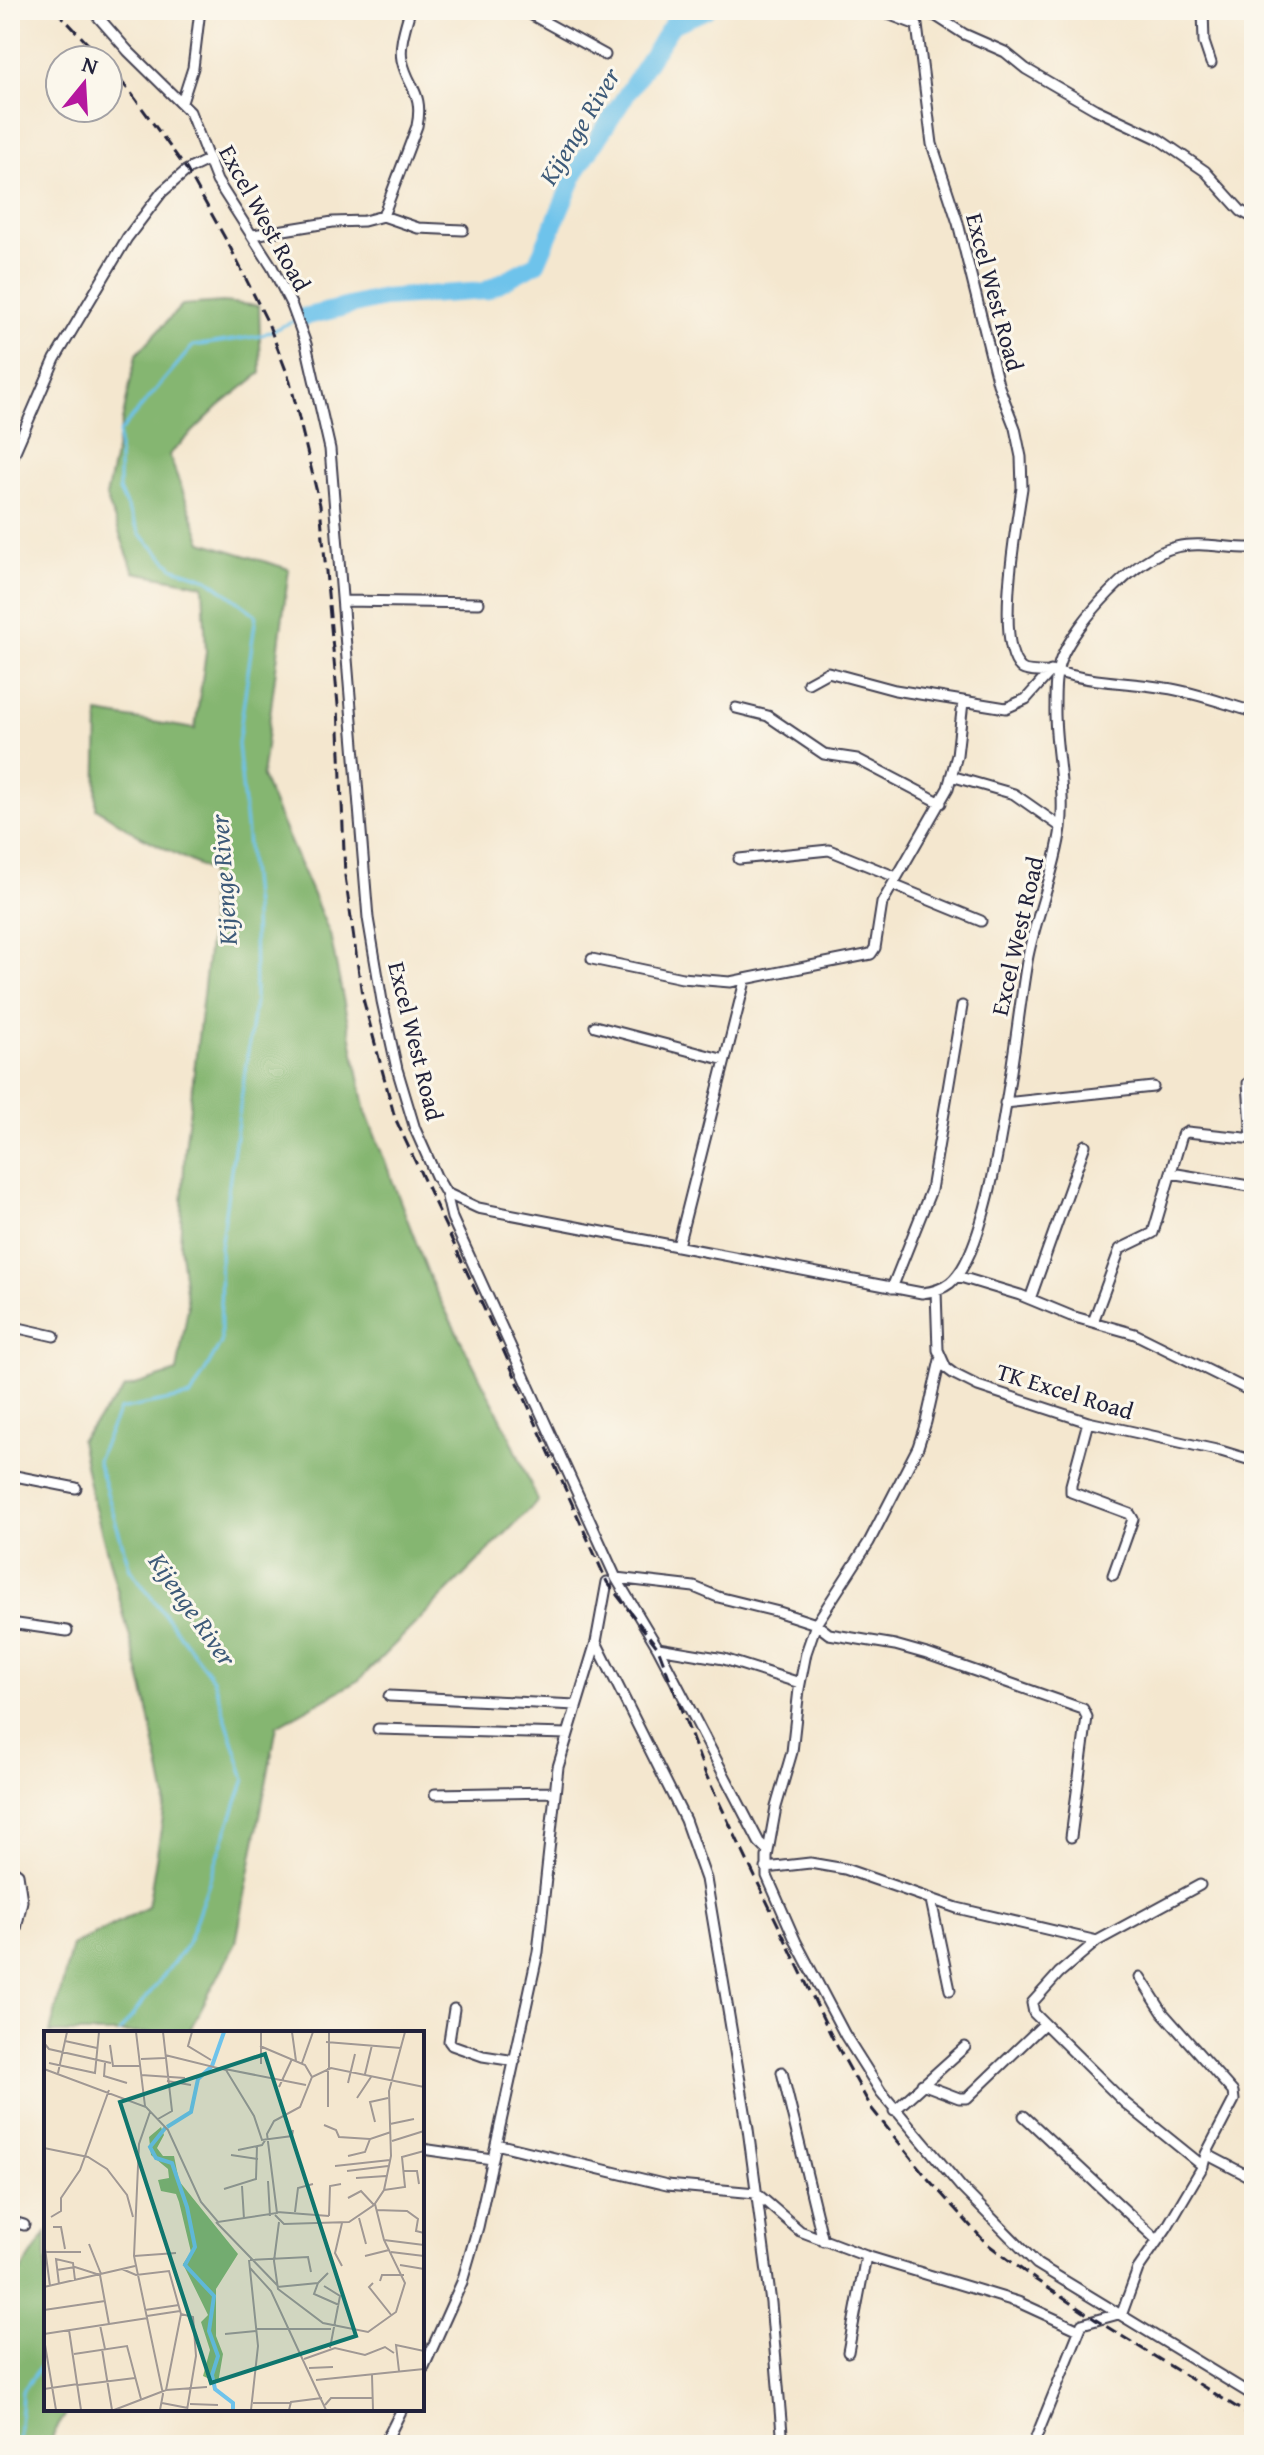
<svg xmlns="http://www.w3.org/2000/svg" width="1264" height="2455" font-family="'Gentium Book Plus',serif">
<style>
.forest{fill:#85b671;stroke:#546c56;stroke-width:2}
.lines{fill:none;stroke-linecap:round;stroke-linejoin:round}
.stream{stroke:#6ec3eb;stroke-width:3}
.river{stroke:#6ec3eb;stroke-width:18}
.street-casing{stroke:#424051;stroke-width:13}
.street{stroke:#fff;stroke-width:9}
.rail{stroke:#22223b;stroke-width:3;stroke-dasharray:12 6;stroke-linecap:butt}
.labels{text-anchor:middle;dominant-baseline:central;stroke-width:6;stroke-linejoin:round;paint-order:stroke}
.street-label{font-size:24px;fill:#22223b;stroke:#fbf7ec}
.water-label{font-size:26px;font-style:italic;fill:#3d5a79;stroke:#fbf7ec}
.inset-river{fill:none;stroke:#6ec3eb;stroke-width:4}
.inset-road{fill:none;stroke:#a09894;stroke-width:2}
.view{fill:#0f766e;fill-opacity:0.15;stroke:#0f766e;stroke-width:4}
.inset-edge{fill:none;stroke:#22223b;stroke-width:4}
</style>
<rect width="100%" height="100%" fill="#fbf7ec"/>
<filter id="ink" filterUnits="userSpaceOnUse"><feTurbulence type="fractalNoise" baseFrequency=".0125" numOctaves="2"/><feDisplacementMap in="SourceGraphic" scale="16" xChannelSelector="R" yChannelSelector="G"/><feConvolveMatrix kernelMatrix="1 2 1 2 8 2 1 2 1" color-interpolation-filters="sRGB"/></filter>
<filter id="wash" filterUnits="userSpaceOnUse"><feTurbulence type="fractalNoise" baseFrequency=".006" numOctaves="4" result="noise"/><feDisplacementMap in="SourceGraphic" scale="32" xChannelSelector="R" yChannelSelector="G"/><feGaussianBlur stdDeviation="1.8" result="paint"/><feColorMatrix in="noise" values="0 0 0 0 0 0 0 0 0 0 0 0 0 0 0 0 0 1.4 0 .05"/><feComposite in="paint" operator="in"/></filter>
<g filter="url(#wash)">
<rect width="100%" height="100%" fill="#f4e7cf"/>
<path class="forest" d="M223,302L259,306L261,373L219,406L169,455L202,542L289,569L262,777L330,934L366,1112L433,1286L506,1428L538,1501L359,1680L277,1726L236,1943L188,2033H50L72,1946L148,1907L166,1799L144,1690L90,1489L80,1440L125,1388L177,1372L188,1307L180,1245L185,1149L209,943L210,871L136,834L96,808L98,713L195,729L206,652L203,585L134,572L106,497L136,355L182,305Z
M46,2233V2409H69L52,2436L51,2445H10V2288Z"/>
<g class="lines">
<path class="stream" d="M119,2033L187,1945L245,1779L213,1679L130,1569L97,1460L119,1410L191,1396L221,1343L220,1248L255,1001L254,908L238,744L256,615L208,579L174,568L140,534L119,491V433L193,346L260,336L303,317
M19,2445L22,2392L46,2359"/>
<path class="river" d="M303,317L383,298L485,291L537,263L577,170L672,25L707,10"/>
</g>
</g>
<g filter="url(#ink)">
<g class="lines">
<g class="street-casing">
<path id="street" d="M92,10L128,51L190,112L217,181L272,267L292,306L306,344L330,449L368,918L382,1001L397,1069L415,1129L436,1176L446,1193L478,1208L922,1293C932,1292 941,1290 950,1283C997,1245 1015,1023 1028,956C1037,913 1055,872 1061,828C1066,787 1054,747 1055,707C1055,690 1055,674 1061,659C1076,622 1136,556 1176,547C1201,541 1228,549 1254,548
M523,10L605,55
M877,10L917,25L932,144L958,223L998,384L1015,428L1021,457L1022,488C1017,522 994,644 1021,668C1027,674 1052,671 1062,673C1096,683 1131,682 1165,688C1195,692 1225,704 1254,712
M1203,10L1204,42L1211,63
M915,11L936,16L964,34L1005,52L1026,69L1095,109L1157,138L1205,171L1241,211L1254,218
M182,102L193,68L200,10
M383,216L418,228L463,230
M253,235L333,222L364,221L383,216L417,126C424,92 408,88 402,60C399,44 406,25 410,10
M10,463L55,359L127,238L162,192L187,170L208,160
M344,601L479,603
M808,683L828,672L895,690L1006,708L1026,699L1051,671
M736,708L768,716L824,754L857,759L941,803
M951,776L1014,794L1061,827
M739,859L829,850L896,877
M893,885L981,921
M592,959L682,978L730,982L871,954L875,948L882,903L948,788L957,755L963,702
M595,1026L725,1060
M1248,1083L1252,1139
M1005,1103L1153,1087
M1171,1173L1249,1186L1252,1185L1254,1176
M446,1193L452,1218L616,1578L658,1648L759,1842L768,1851
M678,1246L745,981
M957,1276L1020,1295L1071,1316L1135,1334L1254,1393
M892,1288L931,1190L962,1006
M936,1291L938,1350L946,1368L954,1374L978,1386L1088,1422L1221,1451L1254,1461
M1030,1299L1085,1145
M1093,1322L1120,1249L1153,1233L1182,1135L1187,1132L1254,1139
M10,1326L54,1336
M940,1360L926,1422L918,1447L869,1542L816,1624L806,1653L799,1689L792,1752L776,1807L767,1857V1876L796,1942L845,2035L881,2092L961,2187L1037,2264L1254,2396
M1088,1422L1071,1485V1492L1130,1514L1133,1519L1113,1575
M10,1475L76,1488
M616,1578L694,1587L718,1597L779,1612L816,1624L829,1634L895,1645L927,1654L1083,1709L1087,1717L1071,1837
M10,1623L67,1631
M596,1642L685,1820L706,1879L748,2129L771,2303L783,2445
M658,1648L724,1659L800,1683
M389,1696L576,1705
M378,1729L568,1734
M435,1794L553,1792
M10,1868L18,1874L22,1901L10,1957
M766,1868L810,1863L845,1869L957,1908L1097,1941L1200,1885
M931,1900L950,1990
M1097,1941L1059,1973L1032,2003L1034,2013L1125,2103L1203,2166
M454,2009L449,2041L452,2045L483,2056L515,2061
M782,2072L823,2241
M922,2084L959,2098H967L1044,2024
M894,2111L965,2047
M1024,2116L1157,2240
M496,2144L667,2185L756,2193L800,2231L866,2256L1018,2302L1079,2330
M422,2149L492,2159
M1206,2154L1254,2179
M10,2221L24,2225
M848,2352L866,2256
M422,2371L462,2282L478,2227L538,1952L558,1767L596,1642L607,1582
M384,2445L402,2409
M1033,2445L1082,2324L1122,2313L1138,2269L1167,2227L1203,2166L1206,2154L1234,2100L1233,2092L1163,2013L1140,1977"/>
</g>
<use href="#street" class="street"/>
<path class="rail" d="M56,10L103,60
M108,66L131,93L187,170L230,247L268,323L290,381L320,505L338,705L345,876L362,995L395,1118L501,1345L607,1582L658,1648L706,1775L832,2037L872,2109L929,2180L986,2243L1036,2280L1096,2320L1254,2418"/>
</g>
</g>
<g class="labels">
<g class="street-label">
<text transform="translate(265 218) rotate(61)">Excel West Road</text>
<text transform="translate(995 292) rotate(75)">Excel West Road</text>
<text transform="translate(1017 936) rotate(-77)">Excel West Road</text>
<text transform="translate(416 1041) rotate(76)">Excel West Road</text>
<text transform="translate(1065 1391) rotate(17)">TK Excel Road</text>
</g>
<g class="water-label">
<text transform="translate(579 126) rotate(-59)">Kijenge River</text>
<text transform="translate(223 880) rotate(-94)">Kijenge River</text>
<text transform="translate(193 1609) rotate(55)">Kijenge River</text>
</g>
</g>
<g transform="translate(44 2031)">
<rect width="380" height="380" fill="#f4e7cf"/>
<path d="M117,96L120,104L113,117L119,125H130L135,150L194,223L172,258V305L179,323L174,352L159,345L166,319L157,291L164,284L139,233L147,221L135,171L132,163L117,160L114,149L125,147L124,138L107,124L105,106Z" fill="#85b671"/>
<path class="inset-river" d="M122,96L106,116L112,127L128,132L143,176L151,216L141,234L170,265L165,300L174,325L168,344L171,358L189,372V379M123,96L147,81L154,48L168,35L180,1"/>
<path class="inset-road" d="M92,1L101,75M148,1L144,15L167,29M217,1V33M248,1L252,30M21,10L53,17M282,11L357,17M0,12L5,18L67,32M66,14L69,35H96M216,15L261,34L268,46M121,24L182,39L210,85L218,109L248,105L249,99M97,28L121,27M5,32L51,42L55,1M61,32L60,45L83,52M258,32L269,1M285,37V1M0,38L102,76L124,99L157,171L174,191L233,182L223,103L230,90L256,76L268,46L287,37L380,56M181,38L262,54M14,42L23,1M321,43L328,14M97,44L141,47M123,50L147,54M304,52L311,23M235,56L248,28M313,67L327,46M284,76V37M106,81L95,113L90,225L119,363L116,379M114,88L128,80L119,1M331,91L326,71L344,67M346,93L370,88M280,94L292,99L295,106L326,108M348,110L380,100M0,117L44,126L63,138L83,164L89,186M194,119L218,114L222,108M187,124L214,128M304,125L321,121L326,108L347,101M291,135L346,129M303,140L344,135M360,140H373L375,153M312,147L342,145M224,150L226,185M198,155L200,188M180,158L212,148L213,115M340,159L361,156L358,126L380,120M304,167L317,160L330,174M332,179L363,180L374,188L372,200L380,202M233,181L285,185M251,181L254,157L269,153M231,184L240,193L305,191L330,174L340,159L347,125L345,60L361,1M285,185L286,155L297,153M7,186L17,180V167L36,139L65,59M315,187L322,213M172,191L233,254M235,191L230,230L234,258L279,292L324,301L352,281L361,252L340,209L331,173M9,196H17L21,218M340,209L380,214M0,210L6,255M45,213L57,243M2,221H37M347,221L380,225M90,225L132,222M321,225L345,219M205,229L214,315L207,379M206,229L264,226L267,241M356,234L380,238M298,235L291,222L298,192M206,237L227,260L282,379M78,238L92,244L125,240L137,283L149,286L152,325L143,379M13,239L31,236L56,244L65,293M336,250L338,244H360M274,252L270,263L295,274M329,252L325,256L348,285M15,253L12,228L29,232L31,249M280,255L296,265L286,317M0,256L91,235M233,256L274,252L284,242M0,279L61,270M101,279L135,274M103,285L136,280M56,294L61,318M213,298H287M25,299L37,379M0,303L104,287M181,303L213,300M0,308L12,379M58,318L68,379M30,323L83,315L97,368M260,328L291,317L321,324L341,316L350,322M265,337L289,336M355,340L352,314L380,320M328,344L329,379M272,349L380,338M34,354L91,347M0,358L34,353M122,359L137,283M118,372L144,377M209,372H246M146,373L174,374M281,374L287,367H328M70,379L122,359L163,356M245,379L247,371L278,367"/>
<path class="view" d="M221,23L312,305L167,352L76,71Z"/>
<rect width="380" height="380" class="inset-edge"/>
</g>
<rect width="1264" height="2455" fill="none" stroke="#fbf7ec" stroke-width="40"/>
<g transform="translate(84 84) rotate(18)"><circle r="38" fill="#fbf7ec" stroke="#a4a2a5" stroke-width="2"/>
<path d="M0-6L14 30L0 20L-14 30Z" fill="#b5179e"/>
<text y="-12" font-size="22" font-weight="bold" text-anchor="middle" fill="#22223b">N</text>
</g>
</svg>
